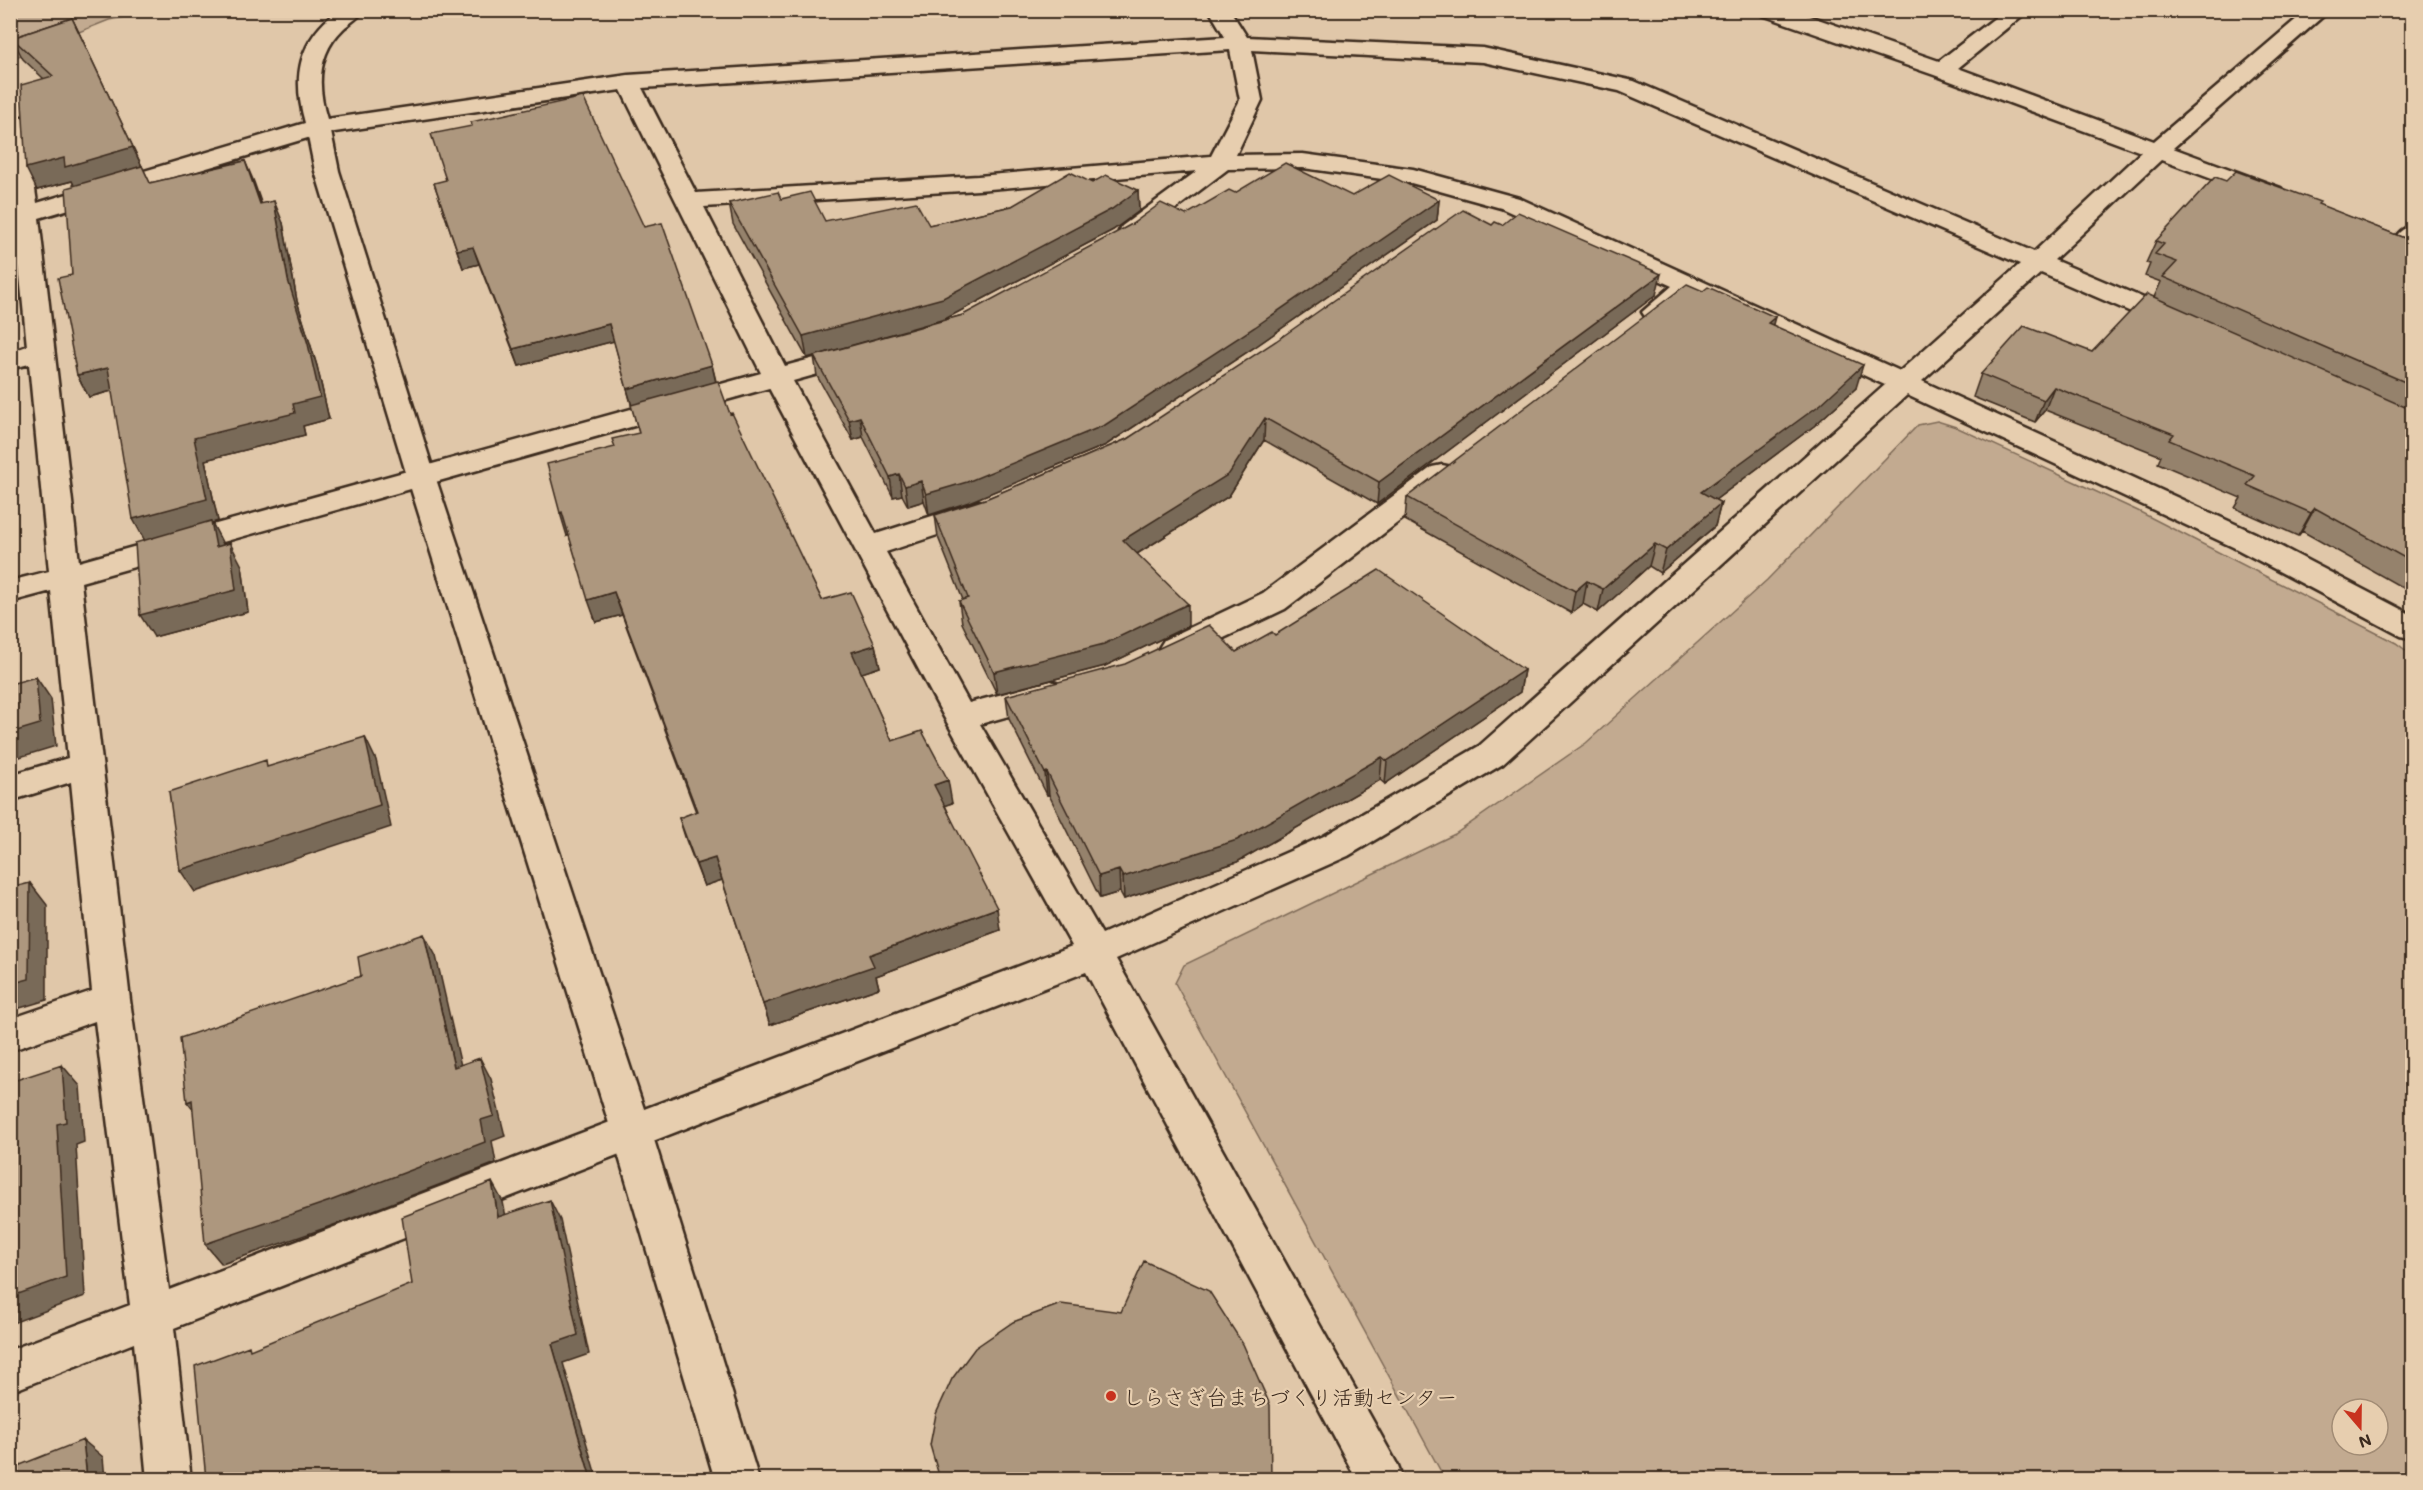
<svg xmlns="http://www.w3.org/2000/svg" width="2423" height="1490" font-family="Mali,'Klee One',sans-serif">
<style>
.green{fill:#c2aa90;stroke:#7e6a57;stroke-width:1.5;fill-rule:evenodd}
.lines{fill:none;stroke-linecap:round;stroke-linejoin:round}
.minor-casing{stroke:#3b2a1e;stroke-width:5}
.tertiary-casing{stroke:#3b2a1e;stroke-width:5}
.minor{fill:#e7ceaf;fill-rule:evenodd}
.tertiary{fill:#e7ceaf;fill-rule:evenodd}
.wall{fill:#95826c;stroke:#3b2a1e;stroke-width:1.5}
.shaded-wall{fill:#796a58;stroke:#3b2a1e;stroke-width:1.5}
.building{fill:#ad977e;stroke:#3b2a1e;stroke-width:1.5}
.poi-dot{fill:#c8321e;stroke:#e7ceaf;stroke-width:2}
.labels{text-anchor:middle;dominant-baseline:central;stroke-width:4.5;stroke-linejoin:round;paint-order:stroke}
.near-poi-label{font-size:21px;fill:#3b2a1e;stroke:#e7ceaf;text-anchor:start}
</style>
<rect width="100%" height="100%" fill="#e0c7a9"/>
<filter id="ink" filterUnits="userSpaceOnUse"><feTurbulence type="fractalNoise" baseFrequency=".0167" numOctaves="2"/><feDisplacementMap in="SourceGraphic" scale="12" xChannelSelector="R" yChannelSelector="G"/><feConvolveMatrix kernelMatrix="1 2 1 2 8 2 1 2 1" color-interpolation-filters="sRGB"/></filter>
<g filter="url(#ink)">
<path class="green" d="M11,11H155L109,20L11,59Z
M1937,421L1956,427L2138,511L2396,643L2412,655V1479H1445L1175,983L1184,965L1455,834L1586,743L1767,580L1918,425ZM2342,1409H2378V1445H2342Z"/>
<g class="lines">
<g class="minor-casing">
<path id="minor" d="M339,10H364C359,18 349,23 343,29C317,54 317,87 327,119L628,75L1225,37L1209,10H1230L1247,37L1483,48L1634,81L2034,252L2141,152L1934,75L1762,15L1760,10H1792L1939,61L2005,10H2029L1958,68L2154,141L2307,10H2330L2173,148L2281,188L2284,193L2281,198L2272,200L2263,198L2161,160L2054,260L2186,316L2190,322L2186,328L2177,330L2168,328L2041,273L1922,381L2255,533L2412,615V639L2401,636L2233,547L1907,395L1503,764L1348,856L1116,959L1397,1464L1403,1480H1357L1086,972L174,1328L191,1480H147L134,1343L10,1392V1350L130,1305L95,1021L10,1051V1019L92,991L71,782L10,801V775L68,758L51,591L10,602V581L49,571L29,364L10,369V352L27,346L15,225L10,226V211L13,210L10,191V116L21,117L25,122L37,203L305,123C292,77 298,40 339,10ZM1230,50L1240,100L1211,156L978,176L696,193L642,88ZM1252,50L1483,62L1619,91L2020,264L1900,371L1519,198L1413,169L1303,154L1236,155L1262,100ZM621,90L761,373L79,562L39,218L321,134ZM1303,168L1411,183L1501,208L1672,286L1642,312L1646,318C1665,322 1678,307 1692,296L1885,385L1479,746L1324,836L1102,934L980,724L1062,701L1067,693L1062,685L1051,681L969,703L886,552L989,518L994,511L989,504L979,501L876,534L793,381L868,360L872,354L868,348L859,346L785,366L704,207L978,190L1197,171L1122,226L1119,231L1122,236L1131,238L1140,236L1228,169ZM769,388L944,717L1072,946L169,1290L130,1000L81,582Z
M2412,226V253L2395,248L2391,243C2398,234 2401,228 2412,226Z
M1442,465L1452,467L1456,474L1452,481L1285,609L1186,656L1175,659L1164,656L1159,648L1164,640L1263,593L1432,467Z"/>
</g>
<g class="tertiary-casing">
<path id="tertiary" d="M318,120L326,122L330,127L339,171L435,476L651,1130L759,1480H715L611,1130L407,476L315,171L306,127L310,122Z"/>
</g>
<use href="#minor" class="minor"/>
<use href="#tertiary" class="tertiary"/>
</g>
<path class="wall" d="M72,18L150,183L245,161L261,204L283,223L297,301L317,366L329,419L303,426L305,435L205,460L218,521L212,523L223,545L242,566L248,612L154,637L145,540L112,391L89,397L72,275L74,186L72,181L37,190L43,78L23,59L12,38Z
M434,183L644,227L712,365L716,381L730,414L822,600L875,645L880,667L861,673L892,741L952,803L945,805L1000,930L876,976L879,988L770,1025L722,880L704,886L686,840L679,818L696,812L622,615L596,622L569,535L567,536L615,447L639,433L614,341L519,366L479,264L463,268Z
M1092,183L1138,190L1139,211L1113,230L945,319L807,358L733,224L729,203L781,199L825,221L929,225L1012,206Z
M1235,193L1352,196L1439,200L1437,220L1255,347L1106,445L969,502L929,515L924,501L908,506L902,495L893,497L863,437L853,440L817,376L814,356L963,315Z
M2319,205L2412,241V593L2302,531L2298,536L2235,508L2241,498L2158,463L2161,456L2045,410L2035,422L1973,397L1981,374L2092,352L2154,297L2161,282L2145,276L2150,264L2146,263L2156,241Z
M1492,225L1656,295L1377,504L1264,440L1229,496L1137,554L1188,626L1105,666L997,694L962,623L959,601L963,600L938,537L935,515L988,498L1127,439Z
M1773,325L1856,388L1814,426L1715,500L1721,503L1715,526L1660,573L1649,566L1598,612L1583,604L1571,613L1405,520L1407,497Z
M1275,635L1524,670L1520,692L1385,784L1380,780L1237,862L1124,899L1120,892L1100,898L1049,795H1047L1009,719L1006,696L1236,652Z"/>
<path class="shaded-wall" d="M72,18L143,169L76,189L72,181L37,190L26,168Z
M245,161L254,182L269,225L260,204Z
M1138,190L1139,211L1113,230L945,319L807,358L803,336Z
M1439,200L1437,220L1255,347L1106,445L969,502L929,515L926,494Z
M274,201L283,223L297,301L317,366L329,419L303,426L305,435L205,460L218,521L212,523L223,544L228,569L145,541L133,519L194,438L288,280Z
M473,247L479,264L463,268L457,250Z
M1661,274L1656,295L1377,504L1379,482Z
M1775,317L1769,339L1768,323Z
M609,324L614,341L519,366L513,349Z
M712,365L716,383L632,406L627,389Z
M1863,365L1856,388L1814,426L1695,515L1701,492Z
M108,368L119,389L89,397L77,375Z
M2054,387L2045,410L2035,422L2044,400Z
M10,398L15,480L10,481Z
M860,417L863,437L853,440L849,420Z
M1265,418L1264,440L1229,496L1124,562L1123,540Z
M899,474L902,495L893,497L890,477Z
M921,481L924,501L908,506L905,486Z
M1721,503L1715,526L1660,573L1666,550Z
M2315,508L2302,531L2298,536L2311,513Z
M562,512L570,535L567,536L560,513Z
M230,543L242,566L248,612L154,637L140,615Z
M1655,544L1649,566L1598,612L1603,589Z
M1587,581L1583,604L1571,613L1575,591Z
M614,592L622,615L596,622L588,600Z
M1188,604V626L1105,666L997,694L994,672Z
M875,645L880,667L856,675L852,652Z
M1524,670L1520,692L1385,784L1387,761Z
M36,677L51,699L56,746L10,760V733Z
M365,737L376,760L391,827L195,892L180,870Z
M1382,757L1380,780L1237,862L1124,899L1123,877Z
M1047,772L1049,795H1047L1045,773Z
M948,780L952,803L938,808L934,785Z
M715,858L722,880L704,886L696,864Z
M1119,870L1120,892L1100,898L1099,876Z
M30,883L47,905V1000L10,1011V984Z
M997,908L1000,930L876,976L879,988L770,1025L763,1004L869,955Z
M424,934L436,956L466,1088L454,1067Z
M480,1058L491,1079L505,1136L492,1141L496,1163L345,1221L222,1264L205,1244L481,1120Z
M62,1065L80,1086L84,1142L76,1145L85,1296L10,1324V1297L57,1124Z
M192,1100L203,1122L187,1102Z
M492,1182L503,1202L510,1237L498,1217Z
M550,1200L560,1220L589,1354L563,1363L597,1479H591L552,1344Z
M10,1430L14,1432L16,1479H10Z
M83,1440L103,1457L105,1479H87Z"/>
<path class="building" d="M72,18L133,147L65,167L64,158L26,168L21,85L53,76L12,38Z
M583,97L644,227L662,223L712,365L627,389L609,324L513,349L473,247L457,250L434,183L446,180L431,134L472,126L471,122Z
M245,161L260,204L274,201L288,280L308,344L320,397L293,404L295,413L194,438L207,499L133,519L108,368L77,375L58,278L72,275L66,188L142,166L150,183Z
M1285,163L1352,196L1389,175L1439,200L1255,327L1105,425L967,482L926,494L921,481L905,486L899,474L890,477L860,417L849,420L814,356L963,315L1132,224L1161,203L1186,215L1229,190L1235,193Z
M2236,171L2320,202L2318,204L2412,241V385L2163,277L2177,262L2155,254L2164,244L2156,241L2215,177L2226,181Z
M1070,172L1092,183L1106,175L1138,190L1112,209L943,298L803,336L729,203L778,192L781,199L810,192L825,221L916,202L929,225L1012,206Z
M1463,210L1492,225L1495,222L1502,225L1518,212L1661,274L1379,482L1265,418L1229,474L1123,540L1188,604L1104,644L994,672L959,601L968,598L935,515L988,498L1127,439L1276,341Z
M1687,284L1703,291L1708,287L1775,317L1768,323L1863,365L1821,404L1701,492L1721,503L1666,550L1655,544L1603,589L1587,581L1575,591L1407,497Z
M2147,294L2412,410V562L2315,508L2311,513L2247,485L2255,476L2169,440L2174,434L2054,387L2044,400L1981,374L2024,326L2092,352Z
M718,381L730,414L732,413L822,600L851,592L875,645L852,652L892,741L922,731L948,780L934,785L997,908L869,955L874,966L763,1004L715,858L696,864L679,818L697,811L614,592L588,600L562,512L560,513L547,464L615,447L612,439L639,433L631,405Z
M211,521L216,547L230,543L236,590L140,615L135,543Z
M1379,570L1524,670L1387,761L1382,757L1237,840L1123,877L1119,870L1099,876L1047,772L1045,773L1006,696L1125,664L1209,625L1236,652L1272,632L1275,635Z
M36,677L40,724L10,733V684Z
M365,737L380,805L180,870L169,792L266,760L267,767Z
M30,883L29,979L10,984V888Z
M424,934L454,1067L480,1058L494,1116L481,1120L485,1142L330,1201L205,1244L192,1100L187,1102L180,1038L361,976L358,957Z
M62,1065L66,1122L57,1124L66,1277L10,1297V1082Z
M492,1182L498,1217L550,1200L578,1335L552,1344L591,1479H206L195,1366L249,1346L250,1350L412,1284L402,1217Z
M1144,1261L1209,1291L1243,1344L1270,1405L1271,1479H940L930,1445L936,1414L952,1379L975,1348L1013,1322L1061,1304L1121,1312Z
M83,1440L87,1479H10V1469Z"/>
</g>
<circle class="poi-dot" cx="1111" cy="1396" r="6"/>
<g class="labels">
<g class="near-poi-label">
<text x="1123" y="1396">しらさぎ台まちづくり活動センター</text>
</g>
</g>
<rect width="2423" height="1490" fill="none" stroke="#e7ceaf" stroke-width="36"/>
<rect x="18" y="18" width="2387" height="1454" fill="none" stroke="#3b2a1e" stroke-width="2" filter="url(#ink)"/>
<g transform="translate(2360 1427) rotate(160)"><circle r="28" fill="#e7ceaf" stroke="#a28c75" stroke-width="1.5"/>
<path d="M0-4.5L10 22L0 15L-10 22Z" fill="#c8321e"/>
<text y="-9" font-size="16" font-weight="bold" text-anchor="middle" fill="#3b2a1e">N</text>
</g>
</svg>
